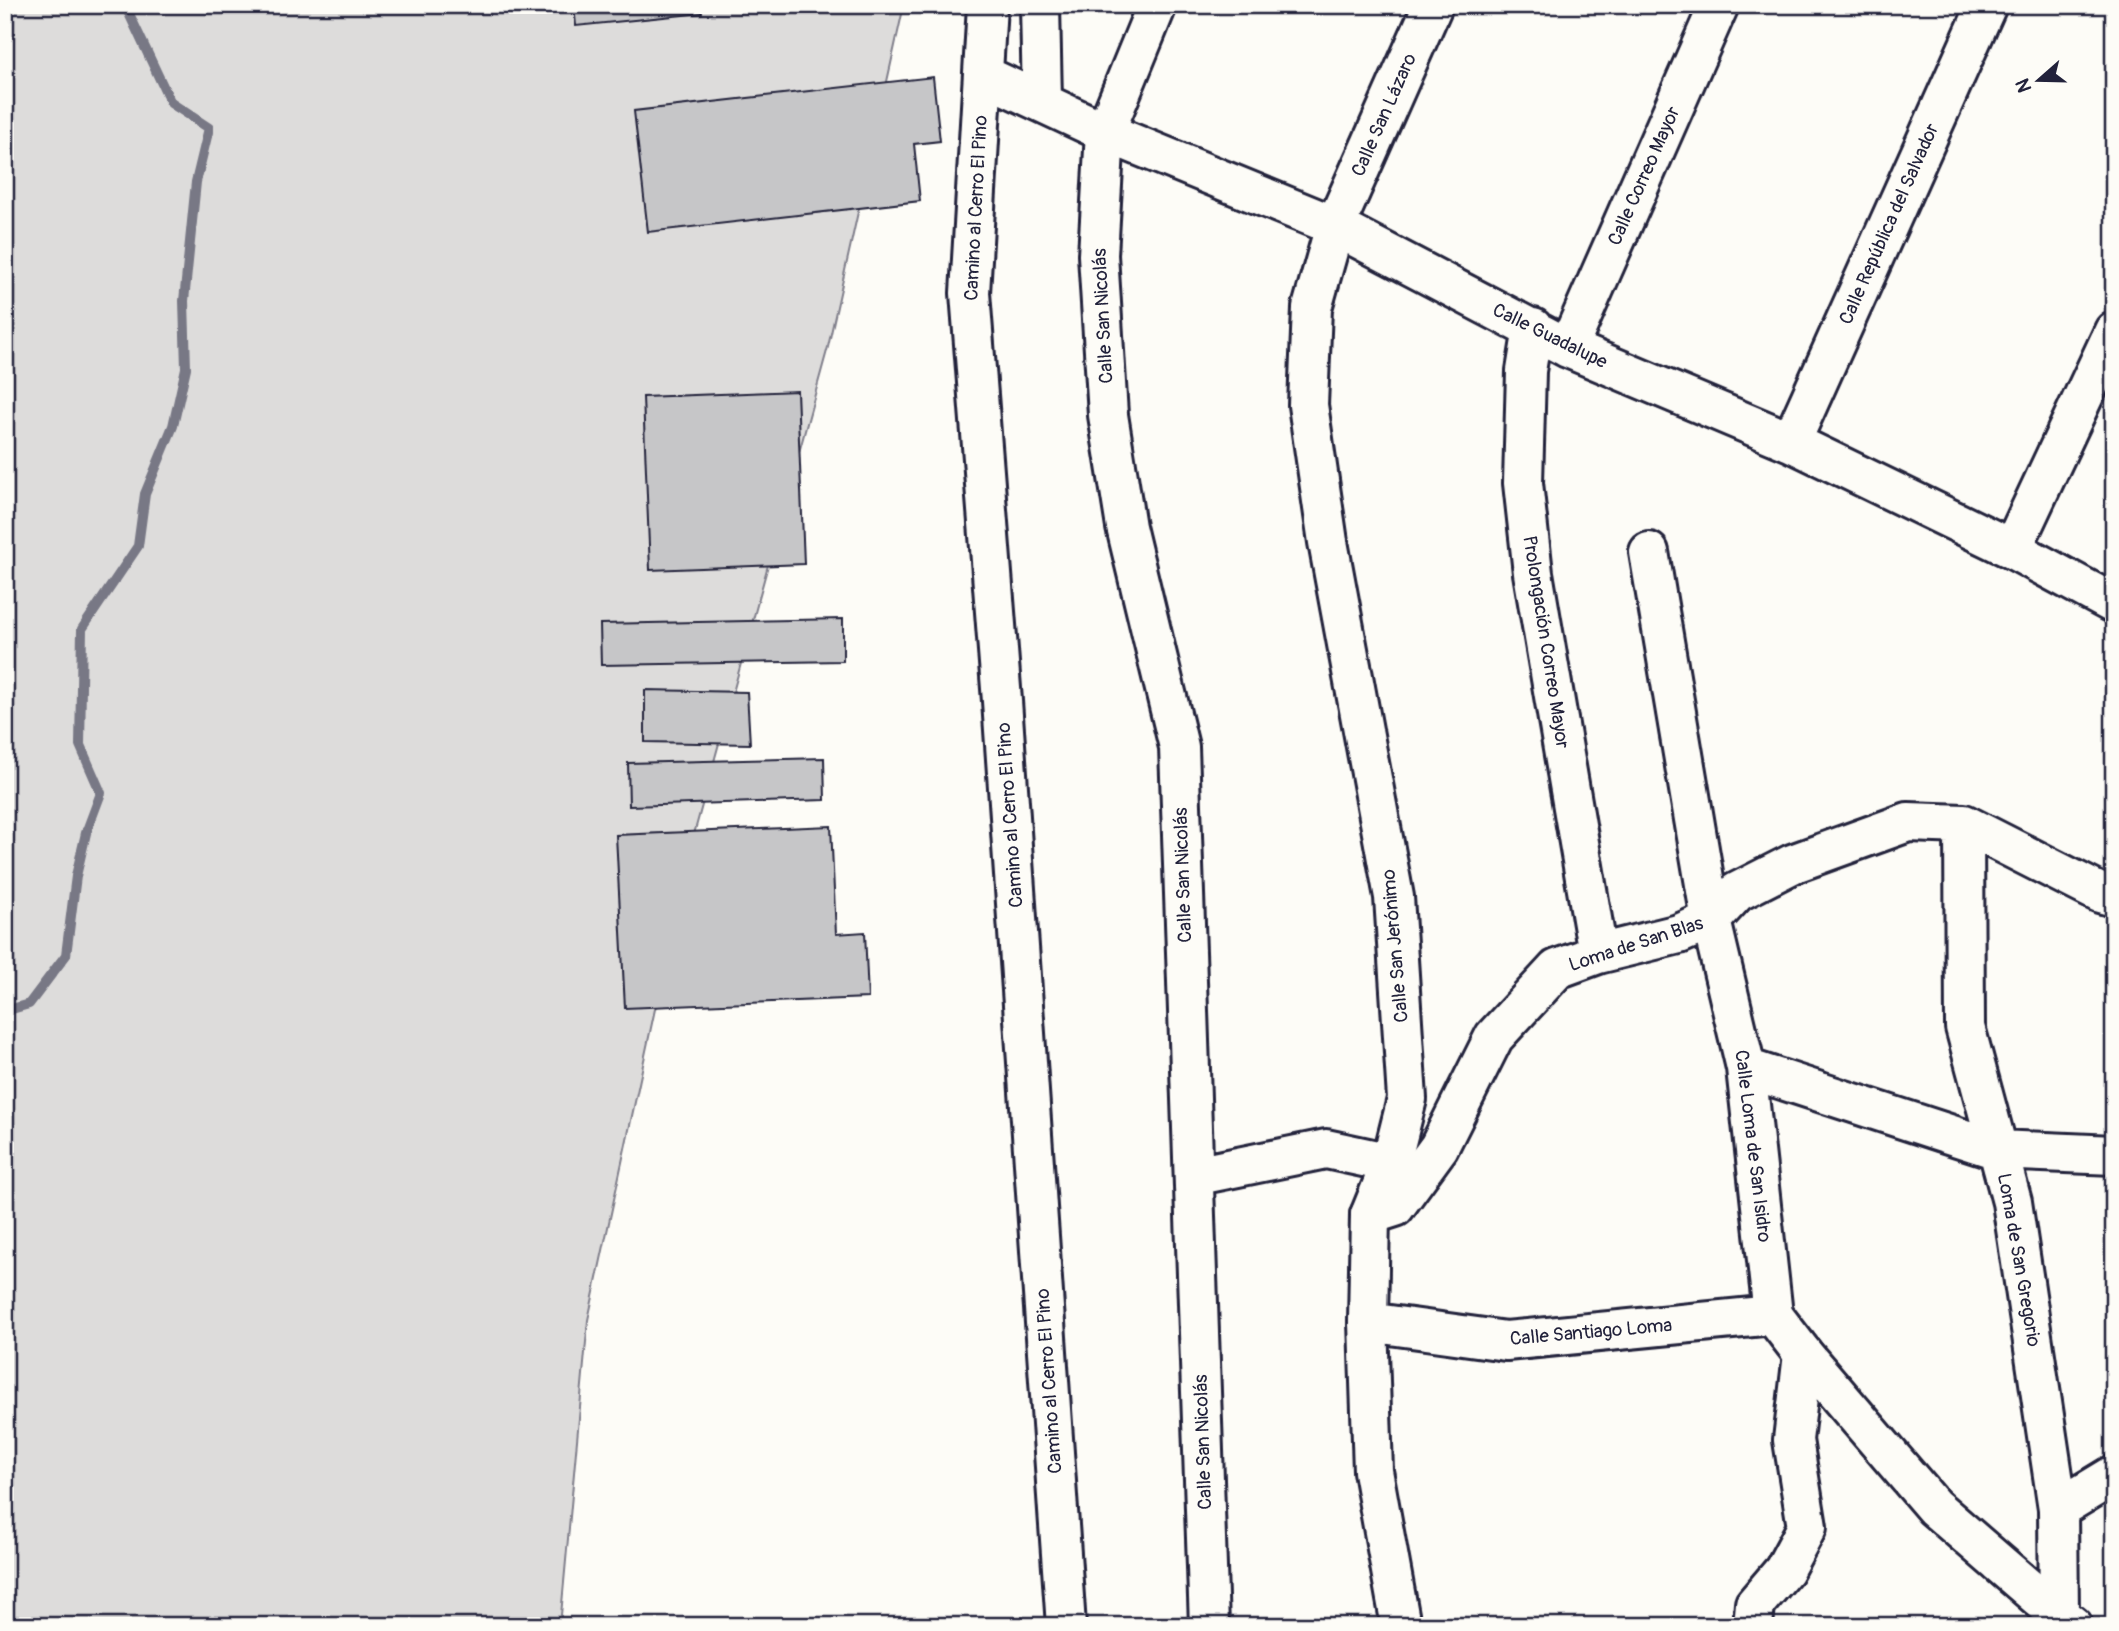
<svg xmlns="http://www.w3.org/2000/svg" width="2119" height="1631" font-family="Pangolin,sans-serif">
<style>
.green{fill:#dddcdb;stroke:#807f8b;stroke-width:2}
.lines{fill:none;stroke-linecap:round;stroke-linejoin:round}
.stream{stroke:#787885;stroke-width:10}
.building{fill:#c6c6c8;stroke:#22223b;stroke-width:2}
.street-casing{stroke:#22223b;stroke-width:44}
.secondary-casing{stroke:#22223b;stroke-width:44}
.street{stroke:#fdfcf7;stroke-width:38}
.secondary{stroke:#fdfcf7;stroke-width:38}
.labels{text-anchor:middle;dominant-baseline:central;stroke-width:7;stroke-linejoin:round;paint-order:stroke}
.street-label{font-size:19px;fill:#22223b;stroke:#fdfcf7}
</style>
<rect width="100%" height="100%" fill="#fdfcf7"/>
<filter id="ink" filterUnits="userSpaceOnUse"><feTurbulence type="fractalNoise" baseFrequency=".0143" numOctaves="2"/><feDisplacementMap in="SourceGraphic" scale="14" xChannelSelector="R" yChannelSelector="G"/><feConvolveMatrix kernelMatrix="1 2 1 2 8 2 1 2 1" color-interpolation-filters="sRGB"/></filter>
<g filter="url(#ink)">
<path class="green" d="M5,5H904L828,347L688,856L588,1320L560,1626H5Z"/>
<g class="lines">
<path class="stream" d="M5,1011L29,1004L66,955L76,876L86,833L101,793L80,745L82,629L138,546L145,494L173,426L186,368L184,301L196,182L209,128L171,103L125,5"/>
</g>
<path class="building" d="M574,5H701L702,13L576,26Z
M933,77L940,141L914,144L920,201L648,232L634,111Z
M797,391L804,564L650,570L643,397Z
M843,619V661L601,665L600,624Z
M645,690L747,692L750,744L645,742Z
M824,758L825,800L629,806L628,763Z
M831,826L836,934L865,932L868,998L625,1008L616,835Z"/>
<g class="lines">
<g class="street-casing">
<path id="street" d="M987,5L970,293L1002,701L1066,1626
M1040,5L1042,101
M1157,5L1105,132L1098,255L1108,415L1126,527L1179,747L1209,1626
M983,75L1105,132L1335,226L1568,348L1791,442L2012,549L2114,604
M1533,328L1526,371L1523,483L1533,573L1598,954
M1568,348L1719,5
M1791,442L1987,5
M2012,549L2114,331
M1649,552L1711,920L1746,1068L1773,1315
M1964,824L1965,1027L2012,1202L2058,1509L2059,1615L2073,1626
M1746,1068L1998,1150L2114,1155
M1194,1176L1326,1149L1391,1163
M1370,1215L1395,1207L1439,1147L1494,1037L1557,969L1598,954L1679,934L1711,920L1737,892L1792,864L1908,822L1964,824L2100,893L2114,897
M1368,1322L1373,1471L1401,1626
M2058,1509L2114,1475
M1753,1626L1755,1604L1784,1570L1807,1527L1793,1440L1803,1354"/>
</g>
<g class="secondary-casing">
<path id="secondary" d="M1433,5L1335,226L1312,308L1308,405L1328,542L1394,897L1407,1099L1391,1163L1370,1215L1368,1322L1506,1341L1773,1315L1803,1354L1934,1507L2059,1615L2061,1626"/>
</g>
<use href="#street" class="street"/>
<use href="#secondary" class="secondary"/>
</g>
</g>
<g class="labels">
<g class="street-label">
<text transform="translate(1384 115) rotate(-66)">Calle San Lázaro</text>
<text transform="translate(1644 176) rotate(-66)">Calle Correo Mayor</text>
<text transform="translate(976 208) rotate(-87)">Camino al Cerro El Pino</text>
<text transform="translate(1889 224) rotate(-66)">Calle República del Salvador</text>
<text transform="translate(1103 316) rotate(-93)">Calle San Nicolás</text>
<text transform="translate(1550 336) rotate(26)">Calle Guadalupe</text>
<text transform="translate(1546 642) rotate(81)">Prolongación Correo Mayor</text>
<text transform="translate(1010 815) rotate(-94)">Camino al Cerro El Pino</text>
<text transform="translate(1183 875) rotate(-92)">Calle San Nicolás</text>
<text transform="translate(1636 944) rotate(-18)">Loma de San Blas</text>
<text transform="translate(1395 946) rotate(-95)">Calle San Jerónimo</text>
<text transform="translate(1753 1146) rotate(83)">Calle Loma de San Isidro</text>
<text transform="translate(2019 1260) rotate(80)">Loma de San Gregorio</text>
<text transform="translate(1591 1332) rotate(-5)">Calle Santiago Loma</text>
<text transform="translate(1049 1381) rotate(-94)">Camino al Cerro El Pino</text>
<text transform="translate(1203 1442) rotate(-92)">Calle San Nicolás</text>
</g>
</g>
<rect width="2119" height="1631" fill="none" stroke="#fdfcf7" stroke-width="28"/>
<rect x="14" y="14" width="2091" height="1603" fill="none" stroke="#22223b" stroke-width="2.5" filter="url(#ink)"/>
<g transform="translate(2039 80) rotate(250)" stroke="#fdfcf7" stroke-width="5" paint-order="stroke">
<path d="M0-5L12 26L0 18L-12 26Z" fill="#22223b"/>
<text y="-10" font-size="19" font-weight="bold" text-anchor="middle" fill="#22223b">N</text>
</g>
</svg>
